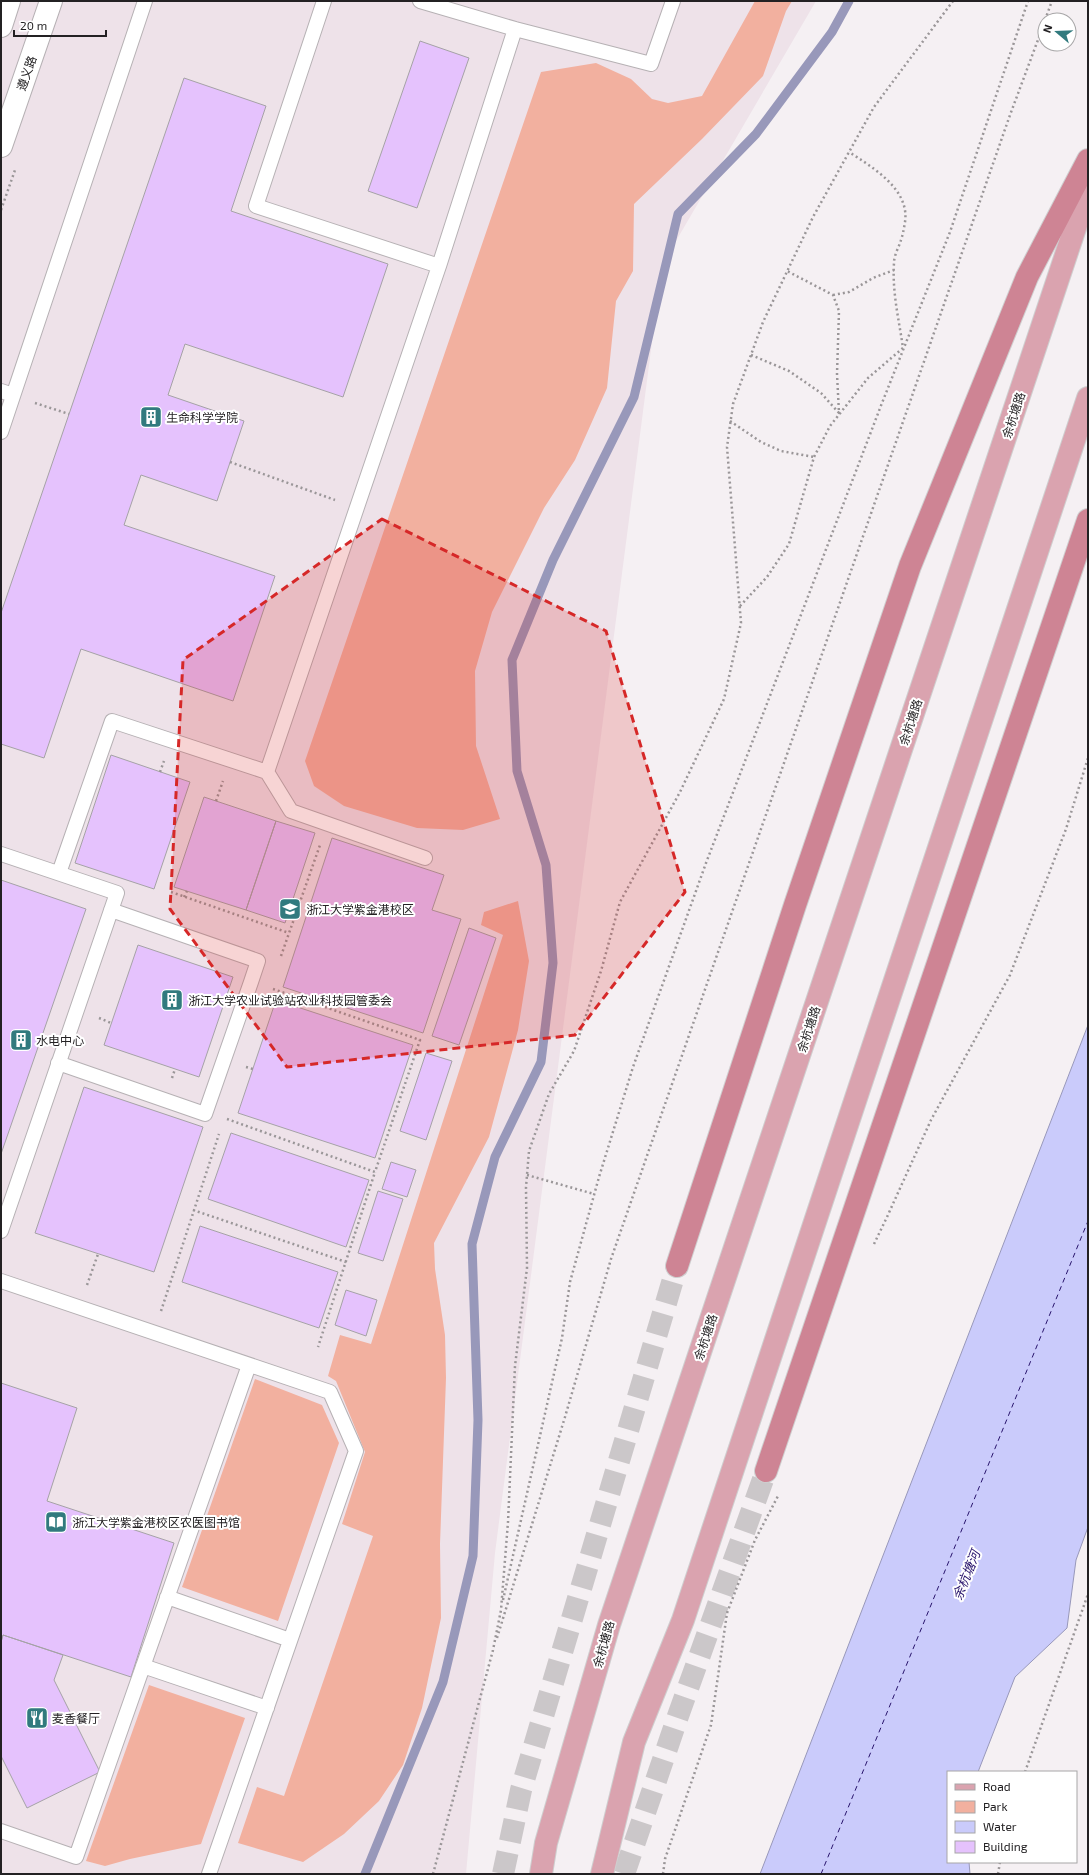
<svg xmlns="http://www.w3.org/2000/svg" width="1089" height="1875" font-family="'Exo 2','Noto Sans SC',sans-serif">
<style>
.built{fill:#eee2e9}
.green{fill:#f2b09f}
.water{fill:#cacbfb;stroke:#9898ba}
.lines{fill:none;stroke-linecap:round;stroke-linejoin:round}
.stream{stroke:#9898ba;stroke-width:9}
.ferry{stroke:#28146c;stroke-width:1;stroke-dasharray:5 4;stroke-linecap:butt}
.building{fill:#e5c2fd;stroke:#a5a2a6}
.trunk-tunnel{stroke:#cbc7c9;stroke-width:22;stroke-dasharray:22 11;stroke-linecap:butt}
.service-casing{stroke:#b6b1b4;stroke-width:16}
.minor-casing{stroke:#b6b1b4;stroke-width:24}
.primary-casing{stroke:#cfcecf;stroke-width:24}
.trunk-casing{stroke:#cfcecf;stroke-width:24}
.path{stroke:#9a9698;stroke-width:2.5;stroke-dasharray:2 3;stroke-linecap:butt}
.service{stroke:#fff;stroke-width:14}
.minor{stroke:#fff;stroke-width:22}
.primary{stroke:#daa3af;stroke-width:22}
.trunk{stroke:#ce8494;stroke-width:22}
.marked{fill:#d62828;fill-opacity:0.2;stroke:#d62828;stroke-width:3;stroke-dasharray:8 5;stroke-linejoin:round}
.labels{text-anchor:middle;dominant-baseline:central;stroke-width:4;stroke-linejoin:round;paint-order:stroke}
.street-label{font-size:12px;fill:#232123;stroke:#fff}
.poi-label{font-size:12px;fill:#232123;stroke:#fff;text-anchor:start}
.water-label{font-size:13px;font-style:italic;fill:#28146c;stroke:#fff}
</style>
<rect width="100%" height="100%" fill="#f5f0f3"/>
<path class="built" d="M1,1H816L662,265L495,1553L466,1874H1Z"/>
<path class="green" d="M755,1H792L786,11L763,76L702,139L634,204L633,271L616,301L607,388L575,460L544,508L492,612L475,671L476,746L500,819L463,830L417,828L344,806L314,786L305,761L541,72L596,63L631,79L652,99L668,103L702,96Z
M518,901L529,961L518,1030L489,1137L434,1243L435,1269L445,1335L446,1378L440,1544L441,1618L422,1708L403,1765L379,1801L344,1834L303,1862L238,1843L257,1787L284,1796L373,1536L342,1524L365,1452L336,1381L328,1376L340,1335L371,1344L503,935L481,925L484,912Z
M255,1379L322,1405L339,1443L278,1621L182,1587Z
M149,1685L245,1718L201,1844L130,1859L105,1866L86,1861Z"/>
<path class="water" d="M1088,1025V1527L1076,1560L1067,1628L1015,1677L978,1772H948V1862H969L970,1874H760Z"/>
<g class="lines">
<path class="stream" d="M365,1874L443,1682L473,1556L478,1420L472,1244L495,1157L541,1062L553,963L546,865L517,771L512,660L553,560L634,397L678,214L756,134L832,32L849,1"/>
<path class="ferry" d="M821,1874L1088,1221"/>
</g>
<path class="building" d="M420,41L469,58L417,208L368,191Z
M184,78L266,106L231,211L388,264L343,397L185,344L168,395L244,421L217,501L141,475L124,525L275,576L233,701L81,649L44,758L1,744V613Z
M111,755L190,782L154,889L75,863Z
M204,797L276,821L246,910L174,887Z
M276,821L315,833L285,923L246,910Z
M332,838L444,875L432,910L461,919L423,1033L283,987Z
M1,880L86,909L1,1154Z
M469,928L496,938L459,1045L432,1036Z
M138,945L233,977L199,1077L104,1045Z
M276,1000L413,1045L375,1158L238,1113Z
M426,1053L452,1061L426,1140L400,1131Z
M84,1087L203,1127L154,1272L35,1233Z
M231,1133L369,1180L346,1247L208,1199Z
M391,1162L416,1170L407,1197L382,1189Z
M378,1191L403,1199L383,1261L358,1253Z
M200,1226L338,1272L319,1328L182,1282Z
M346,1290L377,1300L366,1336L335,1325Z
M1,1383L77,1408L47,1501L174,1543L131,1677L3,1635L1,1642Z
M3,1635L63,1655L54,1680L100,1772L27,1808L1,1756V1642Z"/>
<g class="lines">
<path class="trunk-tunnel" d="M503,1874L521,1790L677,1266
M624,1874L678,1716L766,1471"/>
<g class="service-casing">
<path id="service" d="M420,1L515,29L651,64L673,1
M439,266L515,29
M1,391L13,395
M1,432L145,1
M267,772L439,266L256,206L324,1
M1,854L117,893L1,1231
M59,873L112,721L267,772L291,811L425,858
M58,1063L205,1114L251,982L258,961L111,910
M1,1281L330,1392L356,1451L209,1874
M167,1597L290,1640
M143,1666L267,1708
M1,1831L76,1857L249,1365"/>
</g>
<g class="minor-casing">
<path id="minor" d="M1,26L9,1
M1,146L51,1"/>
</g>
<g class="primary-casing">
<path id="primary" d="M541,1874L546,1843L609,1625L1088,189
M602,1874L634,1742L683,1620L1088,398"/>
</g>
<g class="trunk-casing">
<path id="trunk" d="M677,1266L795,905L910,566L1027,277L1088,160
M766,1471L1088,520"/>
</g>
<path class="path" d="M1045,20L1052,1
M1,210L15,170
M833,295L849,292L873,278L894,270
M751,355L789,371L821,393L839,413L837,374L839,311L833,295L787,271
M35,403L69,414
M730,421L761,442L781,451L814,457
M230,462L335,500
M740,606L767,577L789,544L814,457L830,426L868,378L903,348C899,320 892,292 894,263C894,255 899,247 901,240C903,234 904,228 905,222C910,189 872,167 849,152
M160,772L164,761
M216,801L223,781
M171,892L289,933
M184,897L187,891
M281,956L320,845
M273,989L420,1040L375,1172
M99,1018L111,1023
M246,1067L253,1069
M172,1078L175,1069
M227,1119L375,1172L318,1347
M527,1175L594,1194
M193,1210L346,1262
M874,1244L887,1217L931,1120L1010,975L1066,829L1088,758
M87,1285L98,1254
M161,1311L219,1134
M503,1600L562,1338L570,1282L599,1177L633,1067L706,863L882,403L950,232L1028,1
M497,1638L565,1417L611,1259L1010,115L1045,21
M1025,1772L1088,1594
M433,1874L493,1650L501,1610L508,1522L515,1366L527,1268L526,1187L529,1151L549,1094L574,1051L601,971L620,902L680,792L724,699L741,623L727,447L733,404L763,322L813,217L874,107L953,1
M663,1874L665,1859L711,1725L727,1613L755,1540L778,1496
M998,1874L1000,1862"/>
<use href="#service" class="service"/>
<use href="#minor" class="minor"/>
<use href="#primary" class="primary"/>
<use href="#trunk" class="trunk"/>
</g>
<path class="marked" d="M382,519L606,631L685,892L575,1035L287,1067L170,909L183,660Z"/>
<defs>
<g id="building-square" transform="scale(1.15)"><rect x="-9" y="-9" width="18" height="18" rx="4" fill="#317a7e" stroke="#fff"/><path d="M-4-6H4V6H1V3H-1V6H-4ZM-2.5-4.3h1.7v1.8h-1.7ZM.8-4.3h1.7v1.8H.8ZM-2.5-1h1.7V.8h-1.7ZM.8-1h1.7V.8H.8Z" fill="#fff"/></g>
<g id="university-square" transform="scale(1.15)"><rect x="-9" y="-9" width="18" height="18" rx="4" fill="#317a7e" stroke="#fff"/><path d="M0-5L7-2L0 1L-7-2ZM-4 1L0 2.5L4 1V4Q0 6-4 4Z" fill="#fff"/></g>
<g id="library-square" transform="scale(1.15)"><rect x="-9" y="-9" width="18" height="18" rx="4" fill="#317a7e" stroke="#fff"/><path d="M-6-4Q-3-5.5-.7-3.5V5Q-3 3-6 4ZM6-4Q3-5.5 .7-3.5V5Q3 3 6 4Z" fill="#fff"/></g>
<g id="restaurant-square" transform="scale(1.15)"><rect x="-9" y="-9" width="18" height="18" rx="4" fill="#317a7e" stroke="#fff"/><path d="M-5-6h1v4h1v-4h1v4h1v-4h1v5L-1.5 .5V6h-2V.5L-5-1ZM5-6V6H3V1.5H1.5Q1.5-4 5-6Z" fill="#fff"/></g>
</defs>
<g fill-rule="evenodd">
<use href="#building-square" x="151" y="417"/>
<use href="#university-square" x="290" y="909"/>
<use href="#building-square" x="172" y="1000"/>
<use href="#building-square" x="21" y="1040"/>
<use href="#library-square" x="56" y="1522"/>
<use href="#restaurant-square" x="37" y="1718"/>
</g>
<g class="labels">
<g class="street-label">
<text transform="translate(26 73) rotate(-71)">遵义路</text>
<text transform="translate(1013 415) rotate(-72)">余杭塘路</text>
<text transform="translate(910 722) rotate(-72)">余杭塘路</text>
<text transform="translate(808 1029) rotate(-72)">余杭塘路</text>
<text transform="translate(705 1337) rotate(-72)">余杭塘路</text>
<text transform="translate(603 1644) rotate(-74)">余杭塘路</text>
</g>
<g class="poi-label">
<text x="166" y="417">生命科学学院</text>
<text x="306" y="909">浙江大学紫金港校区</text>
<text x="188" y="1000">浙江大学农业试验站农业科技园管委会</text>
<text x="36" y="1040">水电中心</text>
<text x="72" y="1522">浙江大学紫金港校区农医图书馆</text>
<text x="52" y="1718">麦香餐厅</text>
</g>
<g class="water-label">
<text transform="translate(966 1575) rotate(-68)">余杭塘河</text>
</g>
</g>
<rect width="1089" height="1875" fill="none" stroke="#232123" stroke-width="4"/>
<rect x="947" y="1771" width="130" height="92" fill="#ffffff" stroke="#a7a6a7"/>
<rect x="955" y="1784" width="20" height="6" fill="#daa3af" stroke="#a7a6a7"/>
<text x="983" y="1791" font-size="12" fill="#232123">Road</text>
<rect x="955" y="1801" width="20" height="12" fill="#f2b09f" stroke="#a7a6a7"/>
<text x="983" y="1811" font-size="12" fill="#232123">Park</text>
<rect x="955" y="1821" width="20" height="12" fill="#cacbfb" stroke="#a7a6a7"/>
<text x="983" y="1831" font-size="12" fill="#232123">Water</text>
<rect x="955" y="1841" width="20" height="12" fill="#e5c2fd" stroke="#a7a6a7"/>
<text x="983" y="1851" font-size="12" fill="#232123">Building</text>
<g transform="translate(1057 32) rotate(289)"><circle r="19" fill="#ffffff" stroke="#a7a6a7"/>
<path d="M0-3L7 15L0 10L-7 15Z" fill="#317a7e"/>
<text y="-6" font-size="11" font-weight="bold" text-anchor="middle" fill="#232123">N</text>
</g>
<path d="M14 30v6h92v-6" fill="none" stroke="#232123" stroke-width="2"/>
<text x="20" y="30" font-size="12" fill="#232123" stroke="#ffffff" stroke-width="3" paint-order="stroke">20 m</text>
</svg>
